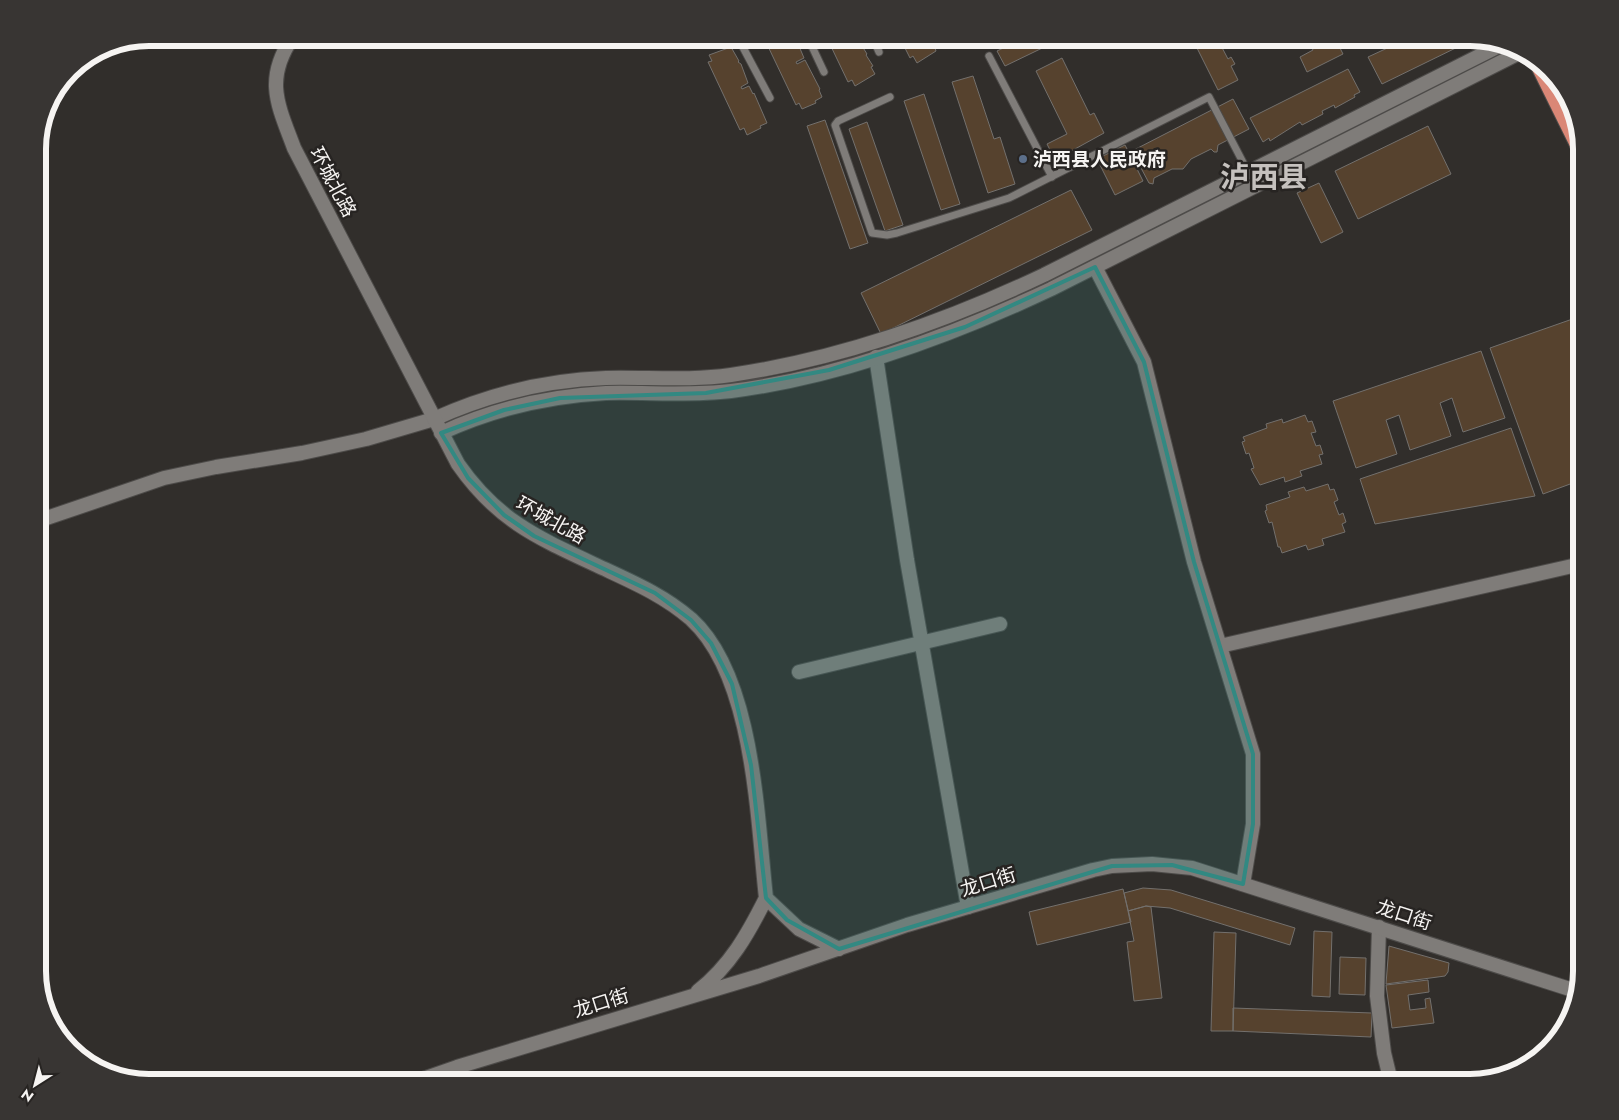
<svg xmlns="http://www.w3.org/2000/svg" width="1619" height="1120" font-family="Jost,'Noto Sans SC',sans-serif">
<style>
.building{fill:#56422e;stroke:#73706d}
.lines{fill:none;stroke-linecap:round;stroke-linejoin:round}
.service-casing{stroke:#4d4b49;stroke-width:9}
.minor-casing{stroke:#4d4b49;stroke-width:16}
.tertiary-casing{stroke:#4d4b49;stroke-width:16}
.secondary-casing{stroke:#4d4b49;stroke-width:16}
.trunk-casing{stroke:#4d4b49;stroke-width:16}
.service{stroke:#7f7c79;stroke-width:7}
.minor{stroke:#7f7c79;stroke-width:14}
.tertiary{stroke:#7f7c79;stroke-width:14}
.secondary{stroke:#7f7c79;stroke-width:14}
.trunk{stroke:#da8776;stroke-width:14}
.marked{fill:#328982;fill-opacity:0.2;stroke:#328982;stroke-width:4;stroke-linejoin:round}
.service-dot{fill:#5c6f8a;stroke:#272422;stroke-width:2}
.labels{text-anchor:middle;dominant-baseline:central;stroke-width:5;stroke-linejoin:round;paint-order:stroke}
.poi-label{font-size:19px;font-weight:bold;fill:#f6f4f2;stroke:#272422;text-anchor:start}
.street-label{font-size:19px;fill:#f6f4f2;stroke:#272422}
.town-label{font-size:29px;font-weight:bold;fill:#c5c1be;stroke:#272422}
.rim{fill:none;stroke:#f6f4f2;stroke-width:6}
</style>
<rect width="100%" height="100%" fill="#312e2b"/>
<path class="building" d="M764,38L796,39L804,58L796,62L797,64L805,60L820,89L819,90L822,97L815,101L816,103L802,109L799,103L796,105Z
M827,38H851L849,39L850,41L857,38L867,54L866,55L873,66L871,67L875,74L855,86L852,80L848,82Z
M900,38H932L936,51L917,63L913,56L910,58Z
M1024,38H1061V39L1005,66L997,51Z
M1192,38H1217L1228,59L1231,57L1235,64L1231,66L1238,80L1218,90Z
M1307,38H1335L1343,54L1307,72L1300,57L1313,50Z
M1360,38H1382L1364,46Z
M1409,38H1466L1468,42L1382,84L1368,57Z
M731,47L739,61L738,62L741,64L748,83L741,87L742,89L749,86L753,94L754,93L767,123L760,126L761,128L747,135L744,128L740,130L708,62L712,61L709,55Z
M1062,58L1090,115L1094,113L1104,133L1055,160L1047,144L1067,134L1036,71Z
M1348,69L1360,92L1354,95L1355,97L1335,108L1334,105L1322,111L1323,114L1302,125L1300,122L1270,141L1269,138L1263,142L1250,118Z
M973,76L994,139L1000,137L1015,184L988,193L952,82Z
M924,94L960,204L941,210L904,101Z
M1233,99L1249,129L1218,145L1217,152H1214L1211,149L1191,159L1183,169H1172L1154,178L1153,184L1149,183L1132,151Z
M825,120L868,243L850,249L807,126Z
M867,122L903,225L885,231L849,129Z
M1428,126L1451,174L1358,219L1335,171Z
M1125,145L1143,181L1115,195L1097,159Z
M1319,183L1343,232L1321,243L1297,193Z
M1071,190L1092,230L881,334L861,293Z
M1581,316V480L1543,494L1490,348Z
M1481,351L1505,418L1463,432L1452,398L1440,403L1451,436L1410,450L1399,415L1386,420L1397,454L1356,468L1333,401Z
M1305,415L1308,422L1312,421L1316,432L1311,433L1316,446L1320,445L1323,454L1319,455L1322,464L1300,471L1302,476L1285,482L1284,477L1260,485L1251,469L1254,468L1249,453L1246,454L1242,442L1245,441L1243,437L1267,428L1266,424L1282,419L1283,423Z
M1511,428L1535,496L1375,524L1360,479Z
M1328,484L1330,490L1334,489L1338,500L1334,502L1339,515L1343,513L1346,522L1342,524L1345,532L1322,539L1324,545L1308,550L1306,545L1282,553L1280,547H1278L1272,522L1269,523L1265,511L1267,510L1266,505L1290,497L1288,492L1304,487L1306,491Z
M1143,888L1171,890L1295,928L1290,945L1170,908L1146,906L1128,911L1124,893Z
M1123,889L1131,922L1037,945L1029,912Z
M1146,906L1151,907L1162,998L1134,1001L1127,942L1134,941L1128,911Z
M1314,931L1332,932L1330,997L1312,996Z
M1214,932L1236,933L1233,1031H1211Z
M1389,946L1449,963L1448,972L1445,976L1386,984Z
M1340,957L1366,958L1365,995L1339,994Z
M1428,980L1429,992L1408,995L1410,1010L1426,1008L1425,999L1430,998L1434,1023L1392,1028L1386,985Z
M1233,1008L1372,1013L1371,1037L1233,1031Z"/>
<g class="lines">
<g class="service-casing">
<path id="service" d="M738,38L770,98
M808,38L824,72
M873,38L879,52
M989,56L1052,177
M890,97L838,121L835,125L872,233L887,235L897,233L1009,198L1209,97L1248,172"/>
</g>
<g class="minor-casing">
<path id="minor" d="M1095,267L1144,362L1194,562L1253,754V824L1243,884
M876,357L907,560L968,907
M38,521L164,478L216,467L302,453L366,439L434,419
M1220,646L1581,564
M799,672L1000,624
M1379,927L1377,996L1384,1053L1391,1082"/>
</g>
<g class="tertiary-casing">
<path id="tertiary" d="M434,419C487,395 547,380 606,378C648,377 689,381 731,375C840,359 945,322 1044,275L1499,46
M441,433C493,409 549,396 606,393C648,392 689,396 731,391C841,377 951,336 1051,289L1519,53"/>
</g>
<g class="secondary-casing">
<path id="secondary" d="M292,38C264,80 278,105 294,148L458,464C497,520 536,537 596,565C630,581 662,594 691,619C754,676 757,817 766,898
M766,898L799,929L839,949
M698,991C730,966 748,934 766,898
M414,1082L457,1067L759,976L907,925L1093,870L1112,866L1152,864L1192,868L1576,991"/>
</g>
<g class="trunk-casing">
<path id="trunk" d="M1534,58L1581,153"/>
</g>
<use href="#service" class="service"/>
<use href="#minor" class="minor"/>
<use href="#tertiary" class="tertiary"/>
<use href="#secondary" class="secondary"/>
<use href="#trunk" class="trunk"/>
</g>
<path class="marked" d="M1095,267L1144,362L1194,562L1253,754V824L1243,884L1172,865L1112,866L839,949L787,920L766,898L751,765L732,684L711,643L691,620L655,593L534,536L504,515L468,478L441,433L504,410L560,398L706,393L829,370L965,327Z"/>
<circle class="service-dot" cx="1023" cy="159" r="5"/>
<g class="labels">
<g class="poi-label">
<text x="1033" y="159">泸西县人民政府</text>
</g>
<g class="street-label">
<text transform="translate(333 182) rotate(62)">环城北路</text>
<text transform="translate(551 520) rotate(29)">环城北路</text>
<text transform="translate(988 882) rotate(-17)">龙口街</text>
<text transform="translate(1404 915) rotate(18)">龙口街</text>
<text transform="translate(601 1003) rotate(-17)">龙口街</text>
</g>
<g class="town-label">
<text x="1264" y="177">泸西县</text>
</g>
</g>
<path d="M0 0H1619V1120H0ZM149 46H1470A103 103 0 0 1 1573 149V971A103 103 0 0 1 1470 1074H149A103 103 0 0 1 46 971V149A103 103 0 0 1 149 46Z" fill="#383533" fill-rule="evenodd"/>
<path class="rim" d="M149 46H1470A103 103 0 0 1 1573 149V971A103 103 0 0 1 1470 1074H149A103 103 0 0 1 46 971V149A103 103 0 0 1 149 46Z"/>
<g transform="translate(35 1085) rotate(216)" stroke="#272422" stroke-width="4" paint-order="stroke">
<path d="M0-4L9 19L0 12L-9 19Z" fill="#f6f4f2"/>
<text y="-8" font-size="14" font-weight="bold" text-anchor="middle" fill="#f6f4f2">N</text>
</g>
</svg>
